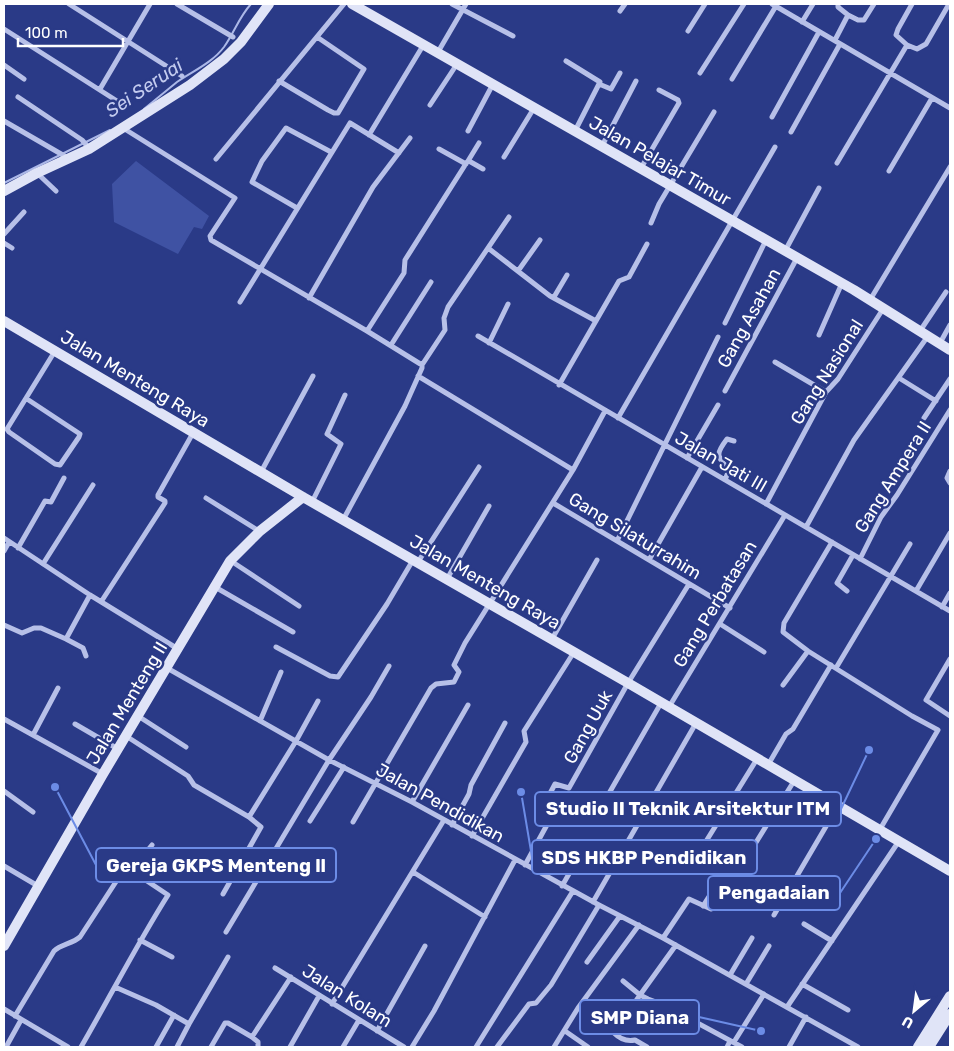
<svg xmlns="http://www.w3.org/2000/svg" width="954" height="1051" font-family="Rubik,sans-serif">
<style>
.green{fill:#3f52a3}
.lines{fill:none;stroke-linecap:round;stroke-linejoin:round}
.stream{stroke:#acb8e8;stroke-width:2}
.street{stroke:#b7c0e8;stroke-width:5}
.secondary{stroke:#e0e4f7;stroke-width:10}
.labels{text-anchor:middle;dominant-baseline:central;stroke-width:5;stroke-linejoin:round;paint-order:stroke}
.street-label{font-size:18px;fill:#fff;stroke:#2a3a87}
.water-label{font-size:19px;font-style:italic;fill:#c3cbef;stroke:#2a3a87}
.leader{fill:none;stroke:#6c8ce6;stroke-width:2}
.callout-dot{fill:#6c8ce6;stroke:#2a3a87;stroke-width:2}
.callout{fill:#2a3a87;stroke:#6c8ce6;stroke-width:2}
.callout-label{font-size:19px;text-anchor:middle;font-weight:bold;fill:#fff}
</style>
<rect width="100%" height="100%" fill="#2a3a87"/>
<path class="green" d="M136,161L209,216L202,229L194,227L178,254L114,222L112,184Z"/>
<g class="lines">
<path class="stream" d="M144,109C155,100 166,91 177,82C193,71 212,63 224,47C234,33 239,17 251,4
M4,183L110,130"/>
<path class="street" d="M69,4L182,76
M177,4L233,37
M452,4L513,36
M772,4L950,108
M912,4L898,29L896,35L907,45L917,49L926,44L949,4
M620,11L625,4
M848,15L858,20H864L874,4
M802,22L813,4
M4,29L117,101
M688,31L705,4
M835,40L848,15L838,7V4
M438,52L466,4
M566,61L600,82L575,131
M4,65L24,79
M700,73L744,4
M732,79L776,6
M279,81L328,110L334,113H338L364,69L317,37
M599,84L611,89L620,73
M100,89L150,4
M18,97L82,140L89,148
M430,105L457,64
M772,117L819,32
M4,121L68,158
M123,128L235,198L210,236L211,240L367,331L422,365
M468,131L493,84
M791,132L840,44
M369,135L424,44
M602,146L636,81
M439,149L466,164
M504,157L534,108
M216,159L344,4
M468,161L479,143
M837,163L907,45
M641,168L679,103L678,100L659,90
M889,171L932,98
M37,173L56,191
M297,208L252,182L262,161L286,128L331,152
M651,223L659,204L714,112
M4,234L24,212
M4,243L12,248
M488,248L550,296L596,321
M785,251L819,188
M518,271L540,240
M554,297L567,275
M309,298L373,187L410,138
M870,300L950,167
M240,302L350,123L399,153
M725,323L766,240
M367,331L404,273L405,260L467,162L469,161L483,169
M920,331L946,292
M819,335L842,283
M478,336L950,611
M489,343L508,304
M940,343L950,325
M391,345L431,282
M775,362L826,392
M418,376L573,470
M899,378L936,401
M559,385L619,281L629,277L647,244
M725,391L797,258
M27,399L80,434L79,437L60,465L55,464L9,432L7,429L55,351
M618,418L775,147
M924,418L950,379
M687,458L718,405
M950,471L947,478L950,483
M261,472L313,376
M725,480L729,470C718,456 714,456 727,439L734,441
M206,498L259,531
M312,502L341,444L327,434L345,395
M553,503L730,608
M766,504L826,392L838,379L883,309
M343,520L405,406L422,368V365L445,330L444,318L448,307L509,217
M806,527L854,440L928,336
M4,538L90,595L178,649
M617,541L718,337
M832,542L784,623L783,632L808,651L912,716L938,730L879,831
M18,548L45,501L51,502L64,478
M4,551L9,542
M860,559L881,517L897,495L950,410
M649,560L702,467
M231,561L299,606
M418,562L479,467
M43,564L93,485
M447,579L489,506
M215,587L293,632
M847,591L837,583L853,555
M916,591L950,533
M101,602L165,503V501L158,497V495L193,433
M942,607L950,593
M720,624L764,652
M4,625L22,633L34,628H41L66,639L90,595
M66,639L83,648L86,656
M552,639L597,560
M276,647L330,676L338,677L387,604L413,560
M950,659L926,700L950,716
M167,668L329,760L412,802L599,905L663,938L858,1047
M836,668L910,544
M783,685L808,651
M669,707L785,515
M138,716L186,747
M4,719L103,774
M260,721L281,672
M75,724L118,749
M33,735L58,688
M126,736L188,776L194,785L249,817L261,827L223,894
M768,765L786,734L793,729L831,665
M4,791L33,812
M412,802L468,705
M604,802L661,703
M249,817L296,741L318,701
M310,821L344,767
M353,822L431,688L436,684L454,682L459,672L454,665L465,643L573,470L605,411
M452,825L469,794L471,785L477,774L505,723
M472,836L526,742L524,731L574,652
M747,857L794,781
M525,865L548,823L538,816L555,784L569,788L628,683L689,584
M4,866L38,886
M685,867L705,843L757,759
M413,872L485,917
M562,886L581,853
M593,902L696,723
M703,906L734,857
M774,915L838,806
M804,924L832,941
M226,932L329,760L371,697L389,666
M663,938L689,899L711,909
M140,940L172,957
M676,945L640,995L648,999L664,1005L742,1047
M587,962L620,916
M275,968L404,1047
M730,975L752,938
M623,981L640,995L614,1033C620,1039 626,1042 635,1040L647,1047
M746,984L769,946
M802,984L848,1010
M115,987L156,1005L189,1024L228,957
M332,1004L444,820
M787,1007L899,841
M4,1009L68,1047
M15,1016L54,951C61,944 72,944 80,937L121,874L143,856L152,845
M377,1031L425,946
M565,1031L588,1047
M252,1037L258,1042V1047
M734,1042L764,994
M6,1047L21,1020
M81,1047C110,997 137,944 168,895L141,877L128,866
M156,1047L174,1015
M177,1047L189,1024
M211,1047L225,1023H228L252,1037L291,977
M290,1047L319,996
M343,1047L359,1020
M412,1047L434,1011L515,860
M476,1047L573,891
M497,1047L529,1004L536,1003L551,985L599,905
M554,1047L578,1008L639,925
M727,1047L730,1041
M789,1047L806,1017"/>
<path class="secondary" d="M352,4L854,290L950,350
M4,191L37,173L89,149L190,85L224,59L241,42L269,4
M4,321L303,497L628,683L950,871
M4,946L103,774L230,561L260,531L303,497
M918,1047L950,996
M929,1047L950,1014"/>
</g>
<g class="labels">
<g class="street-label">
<text transform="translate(660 161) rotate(30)">Jalan Pelajar Timur</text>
<text transform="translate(749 318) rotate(-61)">Gang Asahan</text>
<text transform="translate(827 372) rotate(-58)">Gang Nasional</text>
<text transform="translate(135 379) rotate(31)">Jalan Menteng Raya</text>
<text transform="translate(721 462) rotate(30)">Jalan Jati III</text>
<text transform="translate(893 477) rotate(-58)">Gang Ampera II</text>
<text transform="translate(635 536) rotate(31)">Gang Silaturrahim</text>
<text transform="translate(485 582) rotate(30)">Jalan Menteng Raya</text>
<text transform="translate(715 604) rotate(-59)">Gang Perbatasan</text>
<text transform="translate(127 703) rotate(-59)">Jalan Menteng II</text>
<text transform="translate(588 727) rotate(-61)">Gang Uuk</text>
<text transform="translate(440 803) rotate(29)">Jalan Pendidikan</text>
<text transform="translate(347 996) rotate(32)">Jalan Kolam</text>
</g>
<g class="water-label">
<text transform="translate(144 88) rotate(-34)">Sei Seruai</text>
</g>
</g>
<path class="leader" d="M869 750L841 809M521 792L532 857M55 787L96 865M876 839L840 893M761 1031L699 1017"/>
<g class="callout-dot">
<circle cx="869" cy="750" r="5"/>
<circle cx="521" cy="792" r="5"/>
<circle cx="55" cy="787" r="5"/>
<circle cx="876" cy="839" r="5"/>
<circle cx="761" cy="1031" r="5"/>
</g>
<g class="callout">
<rect x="535" y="792" width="306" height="34" rx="5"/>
<rect x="532" y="840" width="225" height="34" rx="5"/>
<rect x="96" y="848" width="240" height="34" rx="5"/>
<rect x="708" y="876" width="132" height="34" rx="5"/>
<rect x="580" y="1000" width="119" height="34" rx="5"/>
</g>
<g class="callout-label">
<text x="688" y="815">Studio II Teknik Arsitektur ITM</text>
<text x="644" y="864">SDS HKBP Pendidikan</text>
<text x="216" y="872">Gereja GKPS Menteng ll</text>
<text x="774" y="899">Pengadaian</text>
<text x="640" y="1024">SMP Diana</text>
</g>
<rect width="954" height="1051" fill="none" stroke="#ffffff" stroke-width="10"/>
<g transform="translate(914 1011) rotate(209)" stroke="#2a3a87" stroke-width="4" paint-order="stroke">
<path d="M0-4L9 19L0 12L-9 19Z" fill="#ffffff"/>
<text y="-8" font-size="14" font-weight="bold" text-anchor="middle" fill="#ffffff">U</text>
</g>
<path d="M18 38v8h105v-8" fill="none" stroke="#ffffff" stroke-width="2.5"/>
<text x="25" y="38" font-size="15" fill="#ffffff" stroke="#2a3a87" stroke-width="4" paint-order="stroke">100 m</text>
</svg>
